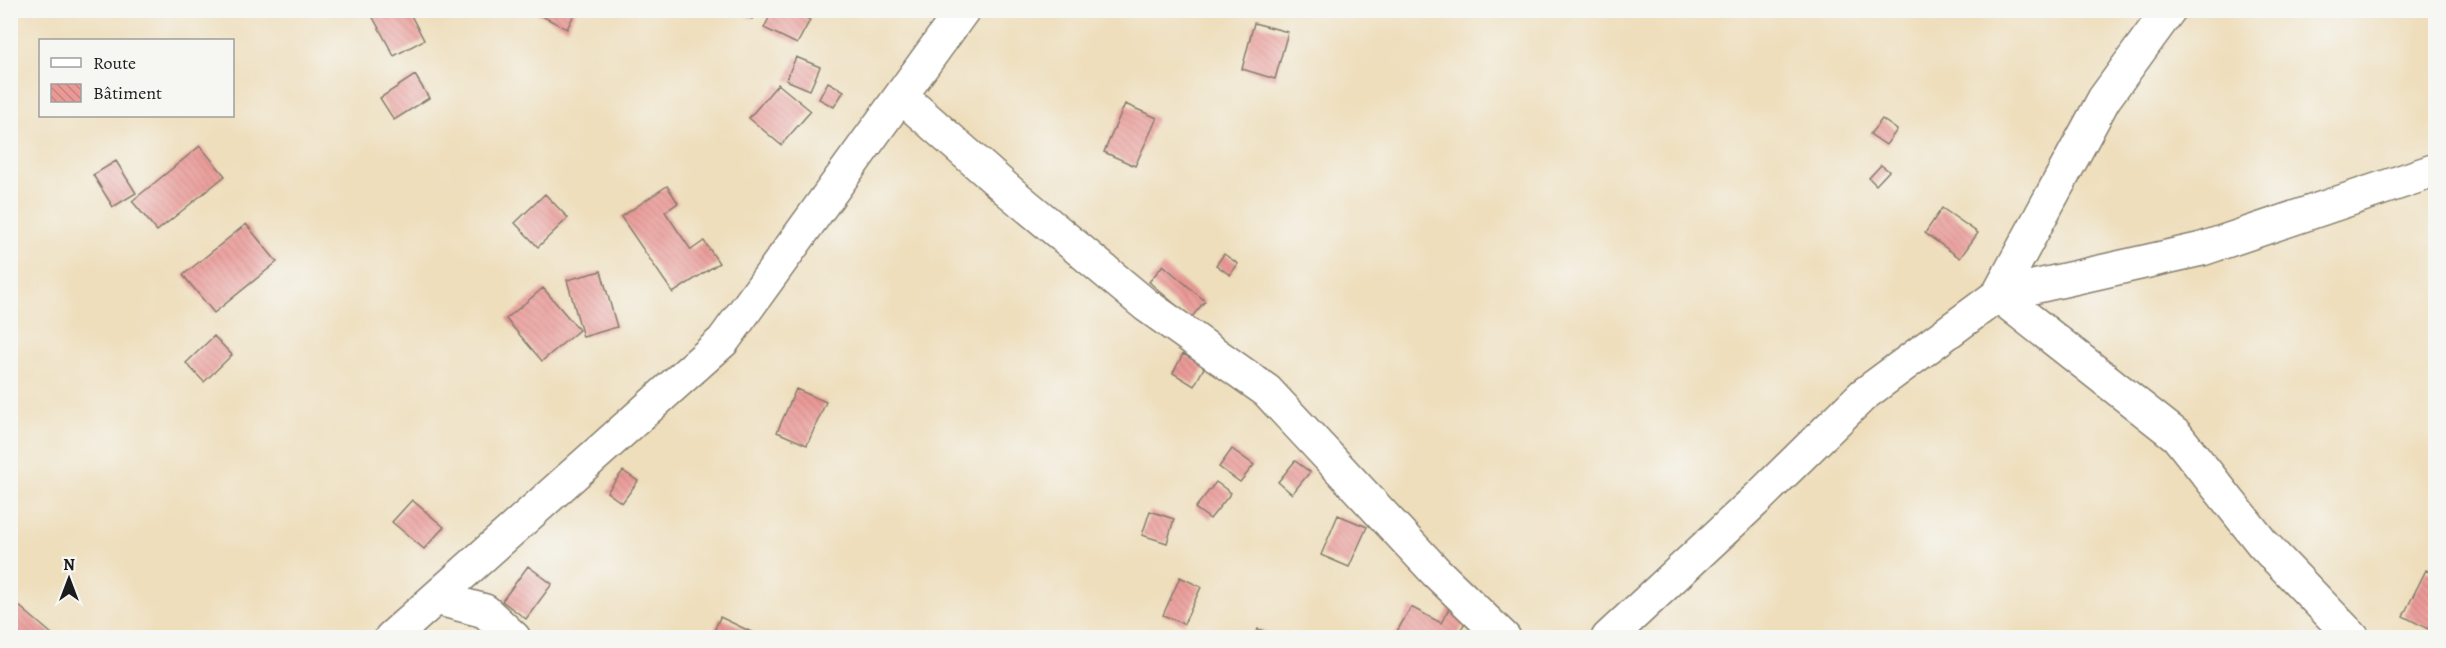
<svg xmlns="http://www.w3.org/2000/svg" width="2446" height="648" font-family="Alegreya,serif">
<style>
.building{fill:url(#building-back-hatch)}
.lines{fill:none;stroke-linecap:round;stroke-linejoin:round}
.street-casing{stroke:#857d6c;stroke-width:36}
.street{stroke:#fff;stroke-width:33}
</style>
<defs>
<pattern id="building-back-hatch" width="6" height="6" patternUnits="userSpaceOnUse" patternTransform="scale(1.5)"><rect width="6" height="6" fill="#ea9996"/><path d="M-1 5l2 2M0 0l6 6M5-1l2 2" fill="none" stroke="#c88381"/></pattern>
</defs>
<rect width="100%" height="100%" fill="#f6f6f2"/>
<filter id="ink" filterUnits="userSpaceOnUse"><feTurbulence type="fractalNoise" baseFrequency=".0167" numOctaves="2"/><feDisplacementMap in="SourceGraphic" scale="12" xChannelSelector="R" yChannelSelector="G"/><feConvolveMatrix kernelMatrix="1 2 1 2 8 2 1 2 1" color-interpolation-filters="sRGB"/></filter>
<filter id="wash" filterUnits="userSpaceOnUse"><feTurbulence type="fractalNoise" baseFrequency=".008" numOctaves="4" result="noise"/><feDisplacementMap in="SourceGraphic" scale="24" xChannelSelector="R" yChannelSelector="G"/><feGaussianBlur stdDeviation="1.35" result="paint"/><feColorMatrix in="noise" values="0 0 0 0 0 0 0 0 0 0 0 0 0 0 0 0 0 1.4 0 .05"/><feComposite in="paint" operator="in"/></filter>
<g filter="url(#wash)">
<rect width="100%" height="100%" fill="#eedebc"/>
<g id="blocks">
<path class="building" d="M369,10H408L424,40L394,56Z
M538,10H576L567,29L536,13Z
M733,10H756L752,19Z
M773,10H790L810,20L797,44L764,28Z
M1254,23L1288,32L1275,79L1242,69Z
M796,57L820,67L810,90L786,80Z
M415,75L429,98L394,120L380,98Z
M828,82L844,91L834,107L819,99Z
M778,84L811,111L781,145L749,118Z
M1125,104L1157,118L1135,166L1104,152Z
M1882,119L1897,130L1886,145L1870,134Z
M200,146L225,176L157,231L132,201Z
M116,161L136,193L113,207L93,175Z
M1881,165L1889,171L1876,185L1869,178Z
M667,186L678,203L665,212L691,250L704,241L719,263L673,293L621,217Z
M545,194L568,218L538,247L515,223Z
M1942,208L1978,233L1960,258L1925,233Z
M246,224L277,262L214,313L183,275Z
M1224,254L1238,264L1230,275L1216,265Z
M1163,265L1205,301L1191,318L1149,282Z
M601,271L617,327L583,337L567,280Z
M543,288L579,330L542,361L506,319Z
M214,336L232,355L204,382L186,363Z
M1183,354L1205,366L1194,386L1173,373Z
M796,389L826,402L807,445L777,432Z
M1232,449L1254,465L1240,482L1219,467Z
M1295,461L1310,472L1292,494L1278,482Z
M623,471L638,481L622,503L607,492Z
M1216,482L1231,493L1210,519L1195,508Z
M412,500L444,527L424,549L392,522Z
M1150,511L1174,519L1167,543L1142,535Z
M1338,515L1367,527L1349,567L1321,555Z
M528,566L552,584L526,619L502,601Z
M2426,570L2436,575V633L2403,616Z
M1180,577L1201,587L1184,624L1163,615Z
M18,605L52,634L49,638H10V614Z
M1451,605L1469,615L1456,638H1393L1411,607L1441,623Z
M720,617L764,638H711Z
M1258,629L1278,637V638H1254Z"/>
</g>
</g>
<g filter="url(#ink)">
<use href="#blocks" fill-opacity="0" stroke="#857d6c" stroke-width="1.5"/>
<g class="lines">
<g class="street-casing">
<path id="street" d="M902,97L1010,192L1146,305L1267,391L1436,572L1504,638
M1998,295L2177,436L2262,543L2353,638
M1998,295L2202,249L2436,170
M436,598L485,611L514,638
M391,638L723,341L963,10
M1608,638L1758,498L1863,395L1998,295L2104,99L2169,10"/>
</g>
<use href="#street" class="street"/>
</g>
</g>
<rect width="2446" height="648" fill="none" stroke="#f6f6f2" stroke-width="36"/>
<rect x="39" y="39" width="195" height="78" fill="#f6f6f2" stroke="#9f9f9c" stroke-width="1.5"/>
<rect x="51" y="58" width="30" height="9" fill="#ffffff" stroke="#9f9f9c" stroke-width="1.5"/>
<text x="93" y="69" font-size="18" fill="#1c1c1c">Route</text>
<rect x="51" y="84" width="30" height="18" fill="url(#building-back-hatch)" stroke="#9f9f9c" stroke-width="1.5"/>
<text x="93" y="99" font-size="18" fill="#1c1c1c">Bâtiment</text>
<g transform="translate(69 579)" stroke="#f6f6f2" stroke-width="4.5" paint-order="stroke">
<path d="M0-4.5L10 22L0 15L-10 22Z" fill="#1c1c1c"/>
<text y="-9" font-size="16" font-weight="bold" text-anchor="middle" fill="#1c1c1c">N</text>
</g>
</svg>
